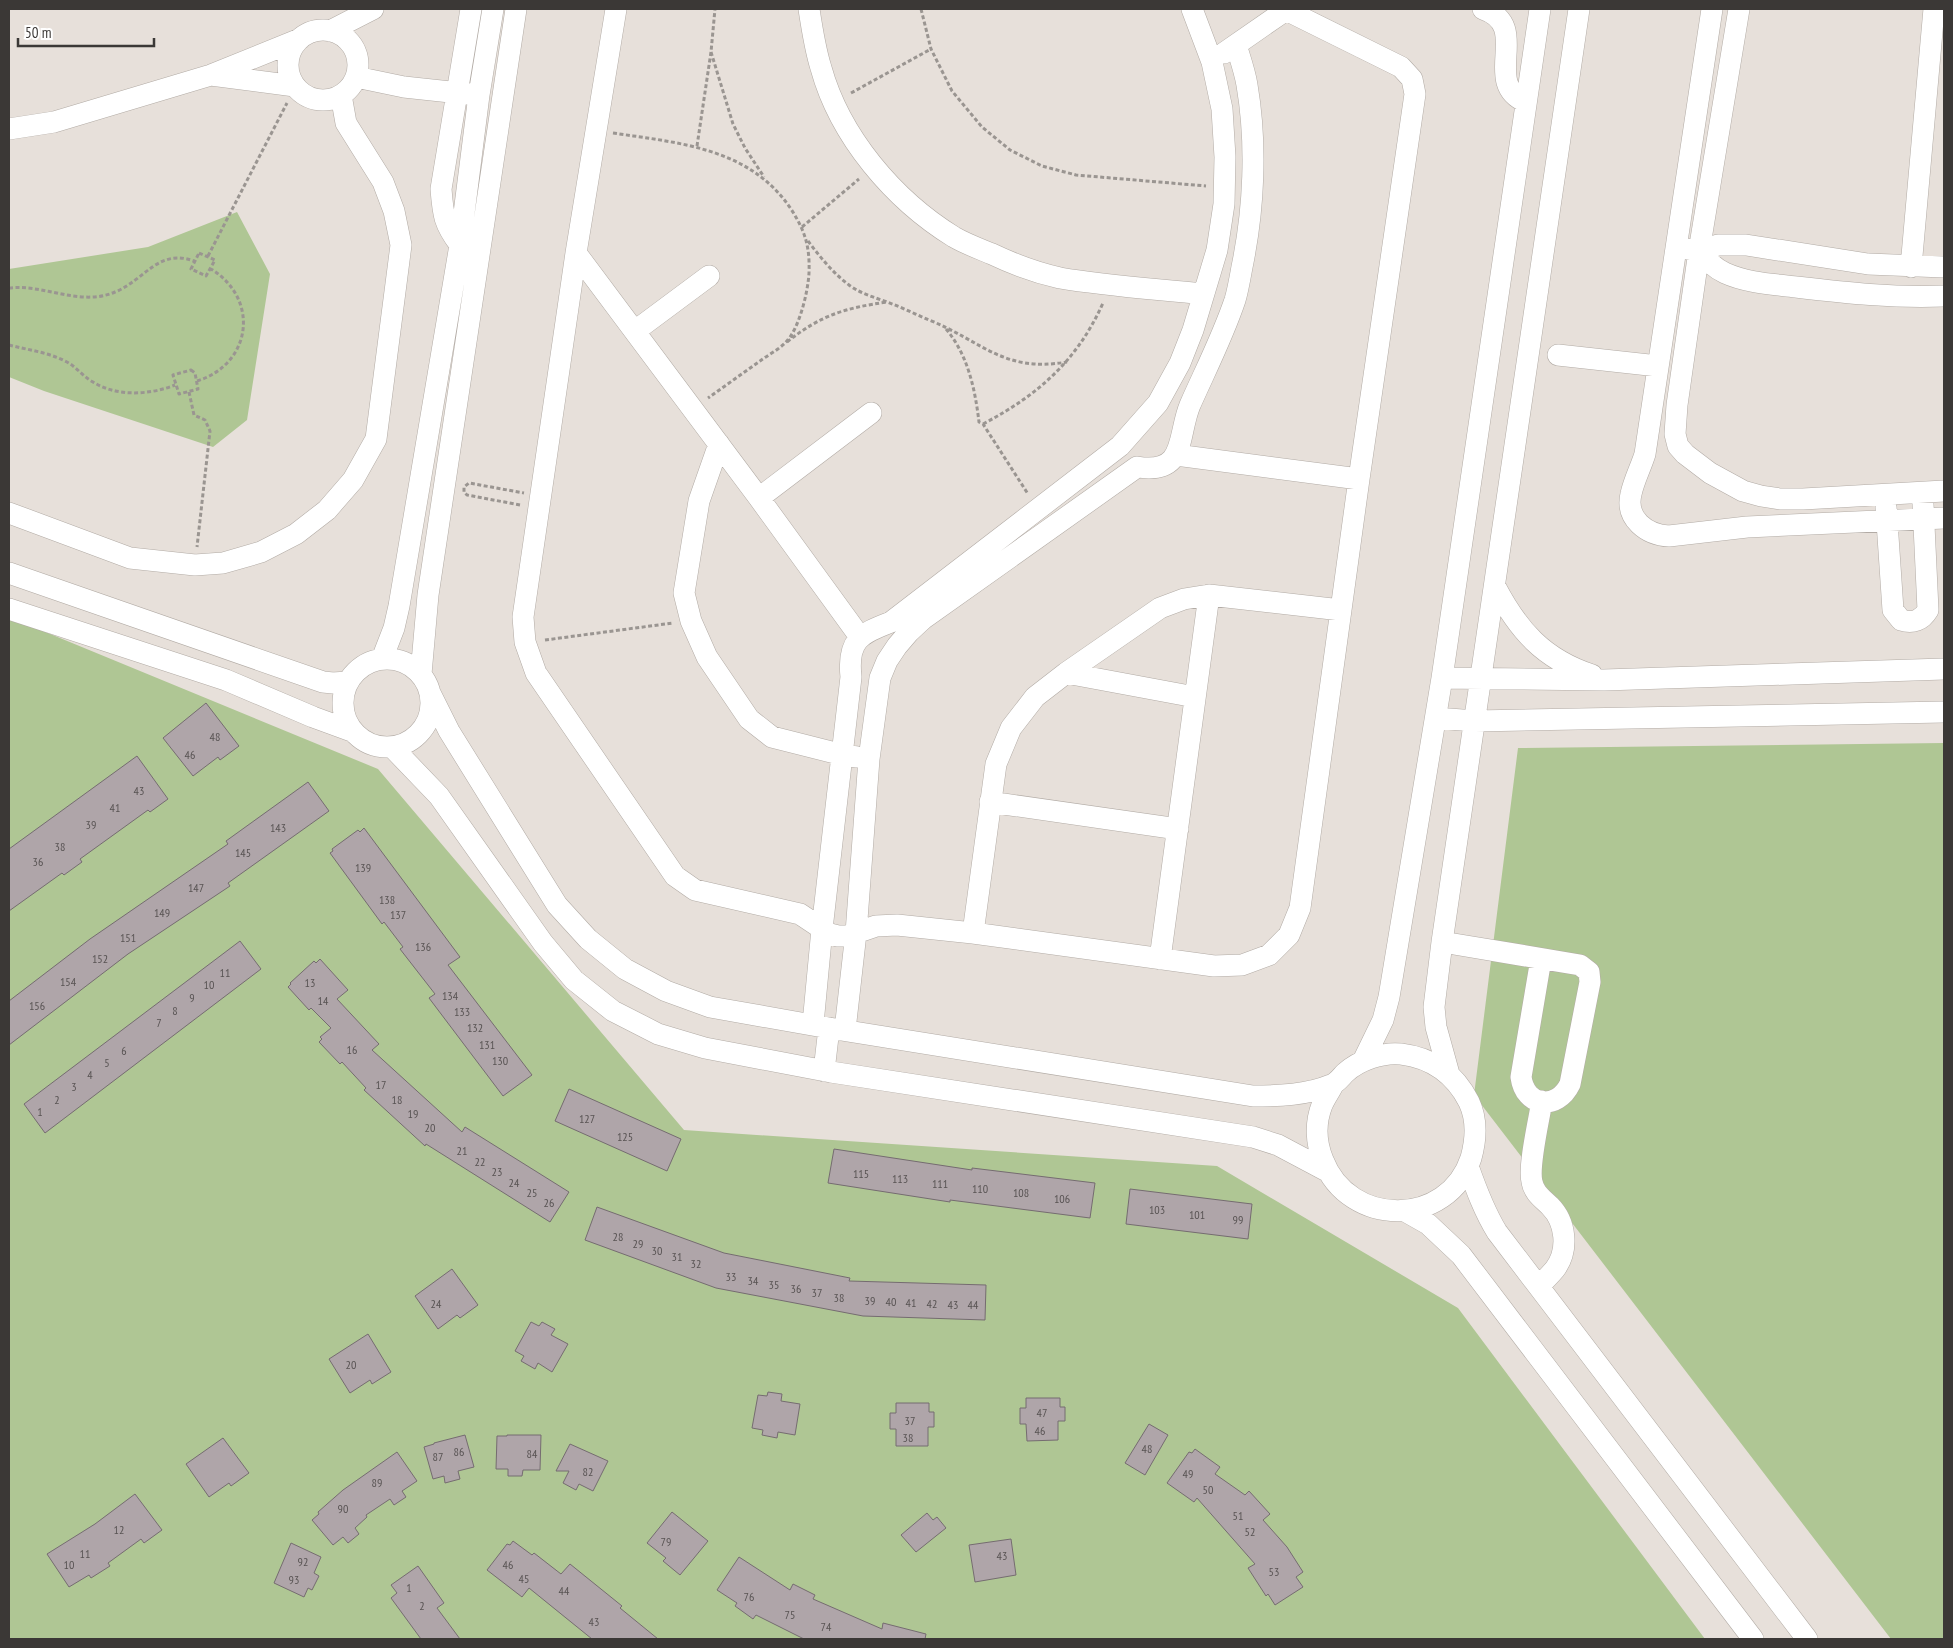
<svg xmlns="http://www.w3.org/2000/svg" width="1953" height="1648" font-family="'PT Sans Narrow',sans-serif">
<style>
.green{fill:#afc694}
.building{fill:#afa5a9;stroke:#756c70}
.lines{fill:none;stroke-linecap:round;stroke-linejoin:round}
.minor-casing{stroke:#b2aba5;stroke-width:22}
.path{stroke:#9a9591;stroke-width:3;stroke-dasharray:4 2.5;stroke-linecap:butt}
.minor{stroke:#fff;stroke-width:21}
.labels{text-anchor:middle;dominant-baseline:central;stroke-width:5;stroke-linejoin:round;paint-order:stroke}
.number-label{font-size:12px;fill:#585353}
</style>
<rect width="100%" height="100%" fill="#e7e0da"/>
<path class="green" d="M237,212L270,274L247,420L213,447L44,391L9,377V269L148,247Z
M9,617L378,769L684,1130L1217,1166L1458,1308L1705,1639H9Z
M1944,743V1639H1891L1474,1095L1518,748Z"/>
<path class="building" d="M206,703L239,746L220,760L218,757L193,776L163,738Z
M137,756L168,799L150,812L148,810L80,859L82,862L64,875L62,873L9,911V849Z
M308,782L329,811L228,883L230,886L128,954L9,1045V1001L90,939L228,844L226,841Z
M364,828L460,957L448,965L532,1075L503,1096L429,998L435,994L400,949L403,947L384,922L382,924L330,853L333,851L332,849L358,830L360,832Z
M240,941L261,969L45,1133L24,1104Z
M320,959L348,990L337,999L379,1044L372,1050L462,1132L465,1127L569,1192L550,1222L426,1144L425,1146L364,1090L366,1088L342,1062L340,1064L319,1042L322,1039L320,1037L331,1028L311,1008L309,1010L288,987L291,984L290,983L314,961L316,963Z
M569,1089L681,1139L667,1171L555,1121Z
M834,1149L972,1170V1168L1095,1183L1090,1218L950,1200V1202L828,1183Z
M1130,1189L1252,1204L1248,1239L1126,1224Z
M597,1207L724,1253L850,1278L849,1281L986,1285L985,1320L863,1316L716,1288L585,1240Z
M452,1269L478,1305L460,1318L457,1315L438,1329L415,1296Z
M531,1322L539,1326L542,1322L555,1329L551,1335L568,1344L552,1372L538,1363L535,1369L521,1361L524,1356L515,1351Z
M368,1334L391,1372L372,1384L370,1380L350,1393L329,1359Z
M768,1392L782,1394L781,1401L800,1404L795,1435L778,1432L777,1438L762,1435L763,1430L752,1428L758,1395L767,1396Z
M1026,1398H1060V1407H1065V1421H1058V1440L1027,1441L1026,1424H1020V1408H1026Z
M896,1403H929V1412H934V1427H928V1446H896V1429H890V1413H896Z
M1149,1424L1168,1435L1145,1475L1125,1463Z
M465,1435L474,1467L458,1471L460,1479L445,1483L444,1476L433,1479L424,1447L434,1444V1443Z
M507,1435H541L540,1470H523L522,1476H508V1469H496L497,1436H507Z
M223,1438L249,1473L231,1486L229,1483L209,1497L186,1464Z
M570,1444L608,1461L593,1491L579,1484L576,1490L563,1483L569,1471H556Z
M1195,1449L1220,1467L1215,1474L1245,1495L1249,1491L1270,1514L1263,1520L1287,1547L1303,1572L1296,1577L1303,1587L1275,1605L1268,1594L1266,1596L1248,1568L1255,1564L1197,1498L1194,1502L1167,1483L1189,1452L1192,1453Z
M397,1452L417,1481L402,1491L406,1497L394,1505L390,1499L366,1515L367,1517L355,1528L359,1534L348,1543L343,1537L333,1545L312,1520L319,1514L318,1512L343,1490Z
M135,1494L162,1530L144,1543L141,1539L108,1563L110,1566L91,1578L89,1575L69,1587L47,1554L95,1524Z
M672,1512L708,1541L680,1575L663,1561L666,1558L647,1543Z
M927,1513L933,1520L937,1517L946,1528L916,1552L901,1535Z
M1011,1539L1016,1575L975,1582L969,1545Z
M513,1541L532,1555L534,1553L561,1574L570,1564L622,1606L620,1608L658,1639H592L529,1588L522,1597L487,1570L507,1544L510,1545Z
M291,1543L321,1557L314,1573L319,1576L312,1590L308,1588L304,1597L274,1583Z
M739,1557L790,1590L793,1584L815,1595L813,1599L882,1629L883,1623L926,1634L925,1639H804L756,1615L753,1619L735,1606L737,1603L717,1590Z
M418,1566L444,1603L437,1608L460,1639H421L391,1598L397,1593L391,1585Z"/>
<g class="lines">
<g class="minor-casing">
<path id="minor" d="M616,9L576,253L523,617L525,642L536,673L675,876L695,890L800,914L830,934L838,936H847L876,926L897,925L973,933L1214,966L1242,965L1269,955L1289,935L1300,908L1359,479L1415,94L1412,79L1401,67L1284,9
M809,9C812,29 815,49 821,68C840,137 894,200 954,237C966,244 980,249 992,254C1013,264 1038,273 1060,278C1107,286 1156,289 1203,294
M1483,9C1533,26 1480,83 1526,102
M1712,9L1645,454C1641,467 1634,480 1631,494C1625,519 1647,535 1669,536L1747,527L1944,518
M1739,9L1699,251L1677,405L1675,434L1678,446L1685,454L1710,473L1743,491L1761,496L1780,499H1803L1944,491
M288 65a35 35 0 1 1 70 0a35 35 0 1 1-70 0Z
M330,31L373,9
M1224,53L1286,10
M211,75L295,86
M356,77L404,87L469,94
M9,129L54,122L211,75L300,39
M460,245C444,224 443,215 441,189L471,9
M1687,249L1699,251L1718,245H1746L1868,264L1944,267
M1699,251C1707,260 1714,268 1725,273C1747,283 1772,284 1796,287C1848,293 1892,298 1944,296
M576,253L759,498L860,637
M1911,267L1934,9
M635,331L709,276
M1558,355L1658,366
M719,444L699,501L684,593L691,621L707,657L749,719L772,737L843,755L857,757
M1176,455L1359,479
M759,498L871,413
M1886,507L1893,610L1901,620C1913,624 1922,620 1928,610L1923,504
M9,513L130,558L195,565L223,563L261,552L296,534L327,510L353,480L376,439L401,245L394,211L383,182L346,123L341,95
M9,573L323,682L333,683L348,682
M1495,586C1518,630 1543,659 1592,675
M9,609L226,680L313,717L354,732
M343 703a44 44 0 1 1 88 0a44 44 0 1 1-88 0Z
M382,659L394,628L399,606L460,245L479,95L493,9
M1066,673L1195,697
M421,674L428,595L516,9
M1442,678L1604,680L1944,669
M430,693L449,731L557,905L588,939L625,969L666,991L710,1007L829,1028L1253,1096C1279,1096 1307,1095 1331,1085C1337,1083 1341,1077 1345,1073C1359,1060 1383,1052 1401,1054C1433,1058 1455,1074 1469,1102C1477,1119 1476,1140 1471,1158C1448,1228 1349,1228 1323,1160C1316,1143 1315,1123 1322,1105C1325,1098 1330,1091 1333,1085
M1436,718L1475,721L1944,712
M392,747L439,796L543,943L574,980L613,1011L658,1034L705,1048L831,1072L1253,1137L1278,1145L1327,1171
M990,802L1178,829
M973,933L996,764L1011,728L1035,697L1066,673L1160,608L1184,599L1209,595L1341,610
M1442,942L1580,965L1589,972L1590,982L1570,1084C1557,1111 1525,1107 1521,1077L1541,959
M1160,959L1209,595
M813,1024L822,929L851,677C847,640 860,634 891,622L1120,446L1158,403L1180,363L1193,330L1217,250L1224,204L1225,157L1222,109L1212,62L1192,9
M845,1030L856,933L869,759L880,678L887,661L897,646L909,632L923,619L1137,467C1187,475 1177,436 1190,405C1205,371 1223,336 1235,300C1238,290 1240,278 1242,267C1254,209 1257,144 1247,85C1245,72 1240,58 1236,45
M1363,1061L1383,1020L1389,997L1442,678L1540,9
M824,1071L829,1028
M1449,1074L1436,1027L1434,1007L1442,942L1579,9
M1468,1166C1476,1189 1484,1211 1497,1232L1807,1639
M1405,1211L1428,1224L1461,1255L1753,1639
M1539,1286C1544,1281 1550,1275 1555,1269C1569,1250 1566,1222 1550,1206C1542,1198 1534,1193 1532,1182C1528,1166 1539,1120 1542,1101"/>
</g>
<path class="path" d="M921,9L931,49L952,91L982,127L1010,150L1042,166L1076,175L1206,186
M711,52L733,124L745,148L764,177
M851,93L931,49
M613,133C680,143 750,148 791,209C805,231 810,246 809,273C808,292 799,330 785,343C778,350 768,355 760,361C743,373 725,386 708,398
M697,146L711,52L715,9
M802,227L859,179
M808,241C820,257 833,273 849,285C861,294 874,297 887,302C901,307 915,314 929,320C982,341 1003,373 1067,362
M199,253L215,260L206,276L191,269Z
M208,256L287,103
M9,288C45,284 80,307 115,292C145,280 158,248 194,261
M946,329C968,355 975,389 979,422L983,424L1028,494
M787,342C821,315 845,308 887,302
M9,345C28,350 47,352 65,361C76,366 82,376 93,382C117,397 150,395 175,385
M191,370L195,373L198,389L179,394L173,375Z
M197,381C252,364 260,299 211,269
M189,392L194,415L205,420L210,431L197,547
M983,424C1038,395 1077,361 1103,303
M520,505L467,495L464,492V487L469,483L524,493
M545,640L673,623"/>
<use href="#minor" class="minor"/>
</g>
<g class="labels">
<g class="number-label">
<text x="215" y="736">48</text>
<text x="190" y="754">46</text>
<text x="139" y="790">43</text>
<text x="115" y="807">41</text>
<text x="91" y="824">39</text>
<text x="278" y="827">143</text>
<text x="60" y="846">38</text>
<text x="243" y="852">145</text>
<text x="38" y="861">36</text>
<text x="363" y="867">139</text>
<text x="196" y="887">147</text>
<text x="387" y="899">138</text>
<text x="162" y="912">149</text>
<text x="398" y="914">137</text>
<text x="128" y="937">151</text>
<text x="423" y="946">136</text>
<text x="100" y="958">152</text>
<text x="225" y="972">11</text>
<text x="68" y="981">154</text>
<text x="310" y="982">13</text>
<text x="209" y="984">10</text>
<text x="450" y="995">134</text>
<text x="192" y="997">9</text>
<text x="323" y="1000">14</text>
<text x="37" y="1005">156</text>
<text x="175" y="1010">8</text>
<text x="462" y="1011">133</text>
<text x="159" y="1022">7</text>
<text x="475" y="1027">132</text>
<text x="487" y="1044">131</text>
<text x="352" y="1049">16</text>
<text x="124" y="1050">6</text>
<text x="500" y="1060">130</text>
<text x="107" y="1062">5</text>
<text x="90" y="1074">4</text>
<text x="381" y="1084">17</text>
<text x="74" y="1086">3</text>
<text x="57" y="1099">2</text>
<text x="397" y="1099">18</text>
<text x="40" y="1111">1</text>
<text x="413" y="1113">19</text>
<text x="587" y="1118">127</text>
<text x="430" y="1127">20</text>
<text x="625" y="1136">125</text>
<text x="462" y="1150">21</text>
<text x="480" y="1161">22</text>
<text x="497" y="1171">23</text>
<text x="861" y="1173">115</text>
<text x="900" y="1178">113</text>
<text x="514" y="1182">24</text>
<text x="940" y="1183">111</text>
<text x="980" y="1188">110</text>
<text x="532" y="1192">25</text>
<text x="1021" y="1192">108</text>
<text x="1062" y="1198">106</text>
<text x="549" y="1202">26</text>
<text x="1157" y="1209">103</text>
<text x="1197" y="1214">101</text>
<text x="1238" y="1219">99</text>
<text x="618" y="1236">28</text>
<text x="638" y="1243">29</text>
<text x="657" y="1250">30</text>
<text x="677" y="1256">31</text>
<text x="696" y="1263">32</text>
<text x="731" y="1276">33</text>
<text x="753" y="1280">34</text>
<text x="774" y="1284">35</text>
<text x="796" y="1288">36</text>
<text x="817" y="1292">37</text>
<text x="839" y="1297">38</text>
<text x="870" y="1300">39</text>
<text x="891" y="1301">40</text>
<text x="911" y="1302">41</text>
<text x="436" y="1303">24</text>
<text x="932" y="1303">42</text>
<text x="953" y="1304">43</text>
<text x="973" y="1304">44</text>
<text x="351" y="1364">20</text>
<text x="1042" y="1412">47</text>
<text x="910" y="1420">37</text>
<text x="1040" y="1430">46</text>
<text x="908" y="1437">38</text>
<text x="1147" y="1448">48</text>
<text x="459" y="1451">86</text>
<text x="532" y="1453">84</text>
<text x="438" y="1456">87</text>
<text x="588" y="1471">82</text>
<text x="1188" y="1473">49</text>
<text x="377" y="1482">89</text>
<text x="1208" y="1489">50</text>
<text x="343" y="1508">90</text>
<text x="1238" y="1515">51</text>
<text x="119" y="1529">12</text>
<text x="1250" y="1531">52</text>
<text x="666" y="1541">79</text>
<text x="85" y="1553">11</text>
<text x="1002" y="1555">43</text>
<text x="303" y="1561">92</text>
<text x="69" y="1564">10</text>
<text x="508" y="1564">46</text>
<text x="1274" y="1571">53</text>
<text x="524" y="1578">45</text>
<text x="294" y="1579">93</text>
<text x="409" y="1587">1</text>
<text x="564" y="1590">44</text>
<text x="749" y="1596">76</text>
<text x="422" y="1605">2</text>
<text x="790" y="1614">75</text>
<text x="594" y="1621">43</text>
<text x="826" y="1626">74</text>
</g>
</g>
<rect width="1953" height="1648" fill="none" stroke="#3b3836" stroke-width="20"/>
<path d="M18 38v8h136v-8" fill="none" stroke="#3b3836" stroke-width="2.5"/>
<text x="25" y="38" font-size="15" fill="#3b3836" stroke="#ffffff" stroke-width="4" paint-order="stroke">50 m</text>
</svg>
